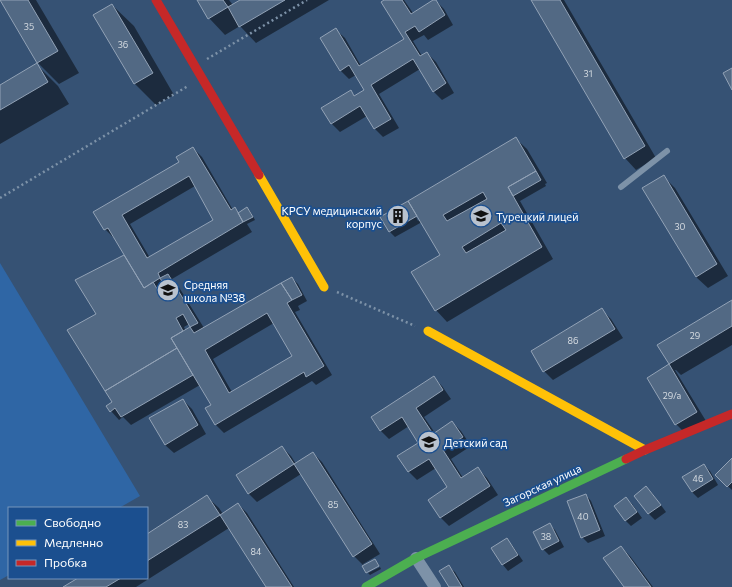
<svg xmlns="http://www.w3.org/2000/svg" width="732" height="587" font-family="Commissioner,sans-serif">
<style>
.green{fill:#2f66a5}
.shadow{fill:#0007;fill-rule:evenodd}
.building{fill:#526984;stroke:#92a2b6;fill-rule:evenodd}
.lines{fill:none;stroke-linecap:round;stroke-linejoin:round}
.path{stroke:#7d92a8;stroke-width:2.5;stroke-dasharray:2 3;stroke-linecap:butt}
.lane{stroke:#7d92a8;stroke-width:6}
.street{stroke:#7d92a8;stroke-width:12}
.fast{stroke:#4caf50;stroke-width:9}
.slow{stroke:#ffc107;stroke-width:9}
.jam{stroke:#c62828;stroke-width:9}
.labels{text-anchor:middle;dominant-baseline:central;stroke-width:3.5;stroke-linejoin:round;paint-order:stroke}
.number-label{font-size:9px;fill:#d4dae0}
.poi-label{font-size:11px;fill:#fff;stroke:#1b4f8f;text-anchor:start}
.street-label{font-size:11px;fill:#fff;stroke:#1b4f8f}
</style>
<rect width="100%" height="100%" fill="#365274"/>
<path class="green" d="M0,263L140,496L119,508H9V575L0,580Z"/>
<path class="shadow" d="M0,0H36L79,73L59,84L38,63Z
M198,0H229L233,5L242,0H329L256,43L240,26L225,35L209,18Z
M386,0H404L413,13L435,0L444,9L453,25L428,40L424,35L413,41L422,56L427,53L436,62L454,93L442,100L433,91L420,69L379,94L399,128L383,137L375,129L367,116L340,132L331,123L350,91L355,96L366,90L356,75L349,79L340,70L336,30L345,38L361,66L405,39Z
M532,0H564L656,158L636,170L625,158Z
M112,5L134,26L174,95L156,105L135,84L94,15Z
M37,65L58,86L69,104L0,144V86Z
M515,138L527,149L547,183L545,184L546,186L520,201L553,259L447,322L436,310L413,272L441,255L422,222L395,237L390,232L381,217ZM411,207H413L420,220L418,221Z
M193,148L202,157L233,210L235,209L239,213L247,208L250,211L255,220L247,224L252,232L172,279L177,284L204,328L292,278L298,284L307,301L298,306L300,310L295,312L332,375L316,385L312,381L224,433L215,424L212,406L200,385L131,425L123,417L119,420L111,411L113,402L98,315L77,281L125,255L115,237L114,238L105,229L181,163ZM195,186L214,221L150,258L130,224ZM274,323L293,357L232,392L213,359ZM189,324L191,328L186,331L184,327Z
M663,176L675,188L728,276L708,288L696,277Z
M732,301V345L681,375L676,370H675L706,421L685,433L676,424L648,378L670,365L659,345Z
M602,310L611,319L623,338L553,380L544,371Z
M433,377L442,386L451,399L424,417L435,433L452,422L461,431L471,446L451,459L463,478L478,469L487,478L498,495L449,526L441,518L449,488L436,468L417,480L409,472L399,456L420,443L409,426L389,439L380,430Z
M183,400L192,409L206,434L174,453L165,445Z
M282,447L291,456L296,464L313,453L322,462L380,554L363,564L364,566L375,560L379,565L367,572L363,565L354,556L301,474L257,502L248,493Z
M732,459V490L716,475Z
M704,465L710,471L718,485L698,498L692,492L684,477Z
M646,487L652,493L666,512L655,520L649,514L635,496Z
M586,495L591,501L605,536L588,543L582,537Z
M207,497L219,508L223,514L238,504L247,513L294,587H267L229,528L136,587H65L79,578H147V535Z
M626,498L632,504L642,518L631,526L625,520Z
M549,524L555,530L564,547L549,555L543,549Z
M506,539L512,545L523,561L508,571L503,565L492,549Z
M621,547L630,556L653,587H625Z
M380,567L381,569L370,575L368,573Z
M449,567L455,572L464,587H450Z"/>
<path class="building" d="M0,0H28L58,51L37,63Z
M197,0H223L228,7L208,19Z
M240,0H285L239,27L228,7Z
M384,0H402L411,14L433,0H436L445,15L419,32L415,26L405,32L420,56L427,52L446,83L433,92L413,59L371,85L391,119L374,129L360,106L331,124L321,108L351,90L354,96L364,90L349,65L340,71L320,38L336,28L359,66L404,39L381,2Z
M531,0H560L645,146L624,159Z
M112,4L153,73L134,84L93,15Z
M37,63L48,82L0,110V85Z
M732,68V90L723,73Z
M516,137L536,171L508,187L542,247L435,311L411,272L440,255L408,201ZM483,192L487,199L447,221L443,215ZM501,223L506,230L466,253L462,247Z
M193,147L231,210L235,207L243,222L158,273L160,278L144,288L108,228L104,230L93,212L179,162L176,157ZM189,176L213,220L147,258L122,215Z
M536,171L541,180L513,196L508,187Z
M664,175L717,264L696,277L642,188Z
M408,201L417,216L389,232L380,217Z
M247,207L253,217L243,222L238,213Z
M124,255L144,288L153,282L159,292L166,289L160,278L168,274L198,323L190,327L183,314L176,318L183,331L171,338L177,348L105,391L67,330L96,314L75,280Z
M292,277L302,295L292,300L281,283Z
M281,283L292,300L287,303L324,366L306,377L304,372L215,425L205,408L211,405L171,338L190,327L194,333ZM267,313L292,356L229,393L205,350Z
M732,300V326L669,364L657,345Z
M602,308L615,329L543,372L531,351Z
M177,348L193,375L121,417L115,408L110,412L106,406L112,402L105,391Z
M669,364L697,412L675,425L647,378Z
M434,376L443,390L416,408L433,434L452,421L463,437L443,450L461,478L478,467L490,486L440,518L428,500L447,487L429,459L408,472L397,456L418,443L402,417L380,431L371,417Z
M183,399L198,425L165,445L149,418Z
M282,446L294,464L248,494L236,475Z
M313,452L372,544L353,557L294,464Z
M732,458V482L727,487L715,475Z
M704,464L713,479L692,492L682,477Z
M646,486L661,505L648,514L634,496Z
M586,494L600,530L581,538L567,501Z
M207,495L220,515L147,561V534Z
M626,497L637,512L625,521L614,506Z
M238,503L292,587H266L220,515Z
M550,523L559,541L542,550L533,532Z
M507,538L518,555L502,565L491,548Z
M621,546L651,587H624L603,558Z
M375,559L379,566L366,573L362,566Z
M449,565L462,587H449L439,571Z
M78,578H121L106,587H63Z"/>
<g class="lines">
<path class="path" d="M207,59L307,0
M0,198L188,86
M337,292L415,326"/>
<path class="lane" d="M621,187L667,151"/>
<path class="street" d="M416,558L435,587"/>
<path class="fast" d="M366,587L416,558L626,459"/>
<path class="slow" d="M259,175L324,287
M428,331L645,450"/>
<path class="jam" d="M156,0L259,175
M626,459L645,450L732,414"/>
</g>
<defs>
<g id="building-disc" transform="scale(1.15)"><circle r="9.5" fill="#b9c2ce" stroke="#1b4f8f"/><path d="M-4-6H4V6H1V3H-1V6H-4ZM-2.5-4.3h1.7v1.8h-1.7ZM.8-4.3h1.7v1.8H.8ZM-2.5-1h1.7V.8h-1.7ZM.8-1h1.7V.8H.8Z" fill="#111"/></g>
<g id="school-disc" transform="scale(1.15)"><circle r="9.5" fill="#b9c2ce" stroke="#1b4f8f"/><path d="M0-5L7-2L0 1L-7-2ZM-4 1L0 2.5L4 1V4Q0 6-4 4Z" fill="#111"/></g>
</defs>
<g fill-rule="evenodd">
<use href="#building-disc" x="398" y="216"/>
<use href="#school-disc" x="481" y="216"/>
<use href="#school-disc" x="168" y="290"/>
<use href="#school-disc" x="429" y="442"/>
</g>
<g class="labels">
<g class="number-label">
<text x="29" y="26">35</text>
<text x="123" y="44">36</text>
<text x="588" y="73">31</text>
<text x="680" y="226">30</text>
<text x="695" y="335">29</text>
<text x="573" y="340">86</text>
<text x="672" y="395">29/а</text>
<text x="698" y="478">46</text>
<text x="333" y="504">85</text>
<text x="583" y="516">40</text>
<text x="183" y="524">83</text>
<text x="546" y="536">38</text>
<text x="256" y="551">84</text>
</g>
<g class="poi-label">
<text x="382" y="210" text-anchor="end">КРСУ медицинский<tspan x="382" dy="13">корпус</tspan></text>
<text x="496" y="216">Турецкий лицей</text>
<text x="184" y="284">Средняя<tspan x="184" dy="13">школа №38</tspan></text>
<text x="444" y="442">Детский сад</text>
</g>
<g class="street-label">
<text transform="translate(542 485) rotate(-25)">Загорская улица</text>
</g>
</g>
<rect x="8" y="507" width="140" height="72" fill="#1b4f8f" stroke="#7695bc"/>
<rect x="16" y="520" width="20" height="6" fill="#4caf50" stroke="#7695bc"/>
<text x="44" y="527" font-size="12" fill="#ffffff">Свободно</text>
<rect x="16" y="540" width="20" height="6" fill="#ffc107" stroke="#7695bc"/>
<text x="44" y="547" font-size="12" fill="#ffffff">Медленно</text>
<rect x="16" y="560" width="20" height="6" fill="#c62828" stroke="#7695bc"/>
<text x="44" y="567" font-size="12" fill="#ffffff">Пробка</text>
</svg>
